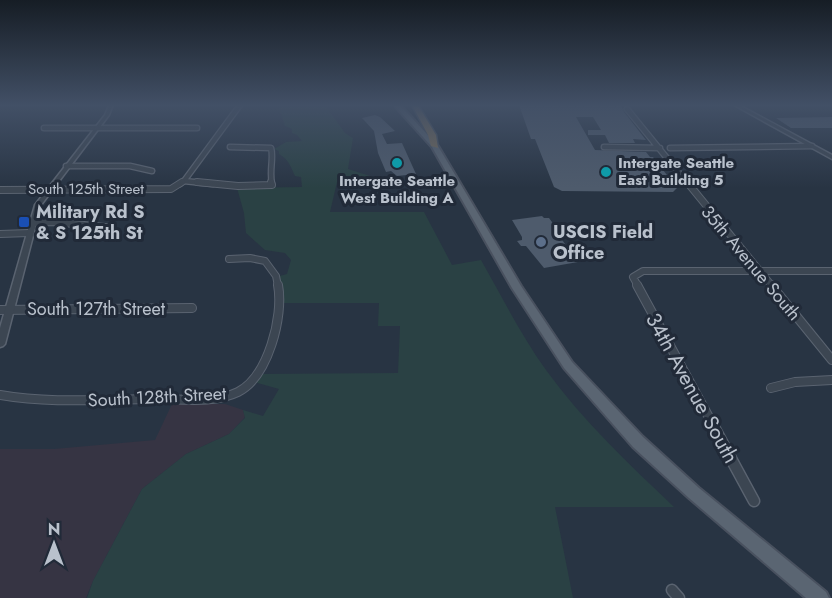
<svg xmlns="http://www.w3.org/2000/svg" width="832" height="598" font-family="Jost,sans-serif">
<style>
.medical{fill:#363443}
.green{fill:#2a4144}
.building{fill:#4e5b6c}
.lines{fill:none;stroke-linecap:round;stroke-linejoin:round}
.minor-far3-casing{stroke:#5a6370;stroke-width:7}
.minor-far2-casing{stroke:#5a6370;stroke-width:8}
.minor-far1-casing{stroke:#5a6370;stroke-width:10}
.minor-casing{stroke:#5a6370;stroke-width:13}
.tertiary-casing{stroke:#5a6370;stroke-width:3}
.primary-casing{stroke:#49515f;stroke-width:4}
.motorway-casing{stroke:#47505d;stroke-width:3}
.minor-far3{stroke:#3c4652;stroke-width:4.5}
.minor-far2{stroke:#3c4652;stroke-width:6}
.minor-far1{stroke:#3c4652;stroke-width:8}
.minor{stroke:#3c4652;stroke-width:10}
.tertiary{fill:#3c4652;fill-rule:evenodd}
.primary{fill:#5a6572;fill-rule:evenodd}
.motorway{fill:#786c59;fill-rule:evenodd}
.culture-dot{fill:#0f9aa8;stroke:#212a38;stroke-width:2}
.transit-dot{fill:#1a4fb4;stroke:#212a38;stroke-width:2}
.service-dot{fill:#5c6f8a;stroke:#212a38;stroke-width:2}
.labels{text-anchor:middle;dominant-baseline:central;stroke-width:6;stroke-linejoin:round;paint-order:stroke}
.far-poi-label{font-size:15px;font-weight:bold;fill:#b9c1cc;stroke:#212a38;text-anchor:start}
.far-street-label{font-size:15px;fill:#b9c1cc;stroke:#212a38}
.poi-label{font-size:18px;font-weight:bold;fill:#b9c1cc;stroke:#212a38;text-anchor:start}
.street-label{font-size:18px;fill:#b9c1cc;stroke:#212a38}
.near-street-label{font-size:21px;fill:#b9c1cc;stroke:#212a38}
</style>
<rect width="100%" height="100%" fill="#283443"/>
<path class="medical" d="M172,404H225L243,410L245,417L229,434L186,454L142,489L93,581L86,598H0V449H54L155,440Z"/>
<path class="green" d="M283,105H325L345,133L353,138L348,169L389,182H337L330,212H424L452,265L481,260C502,297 521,335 546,370C583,421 629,464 674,507H555L573,598H87L93,581L142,489L186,454L229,434L245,418L243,410L263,416L279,389L254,382L259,374L398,373L400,326H378L379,303H281L276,277L287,274L291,260L285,253L265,250L246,233L244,213L237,188L302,187L301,177L295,176C290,166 290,161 279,154V151L274,149L286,142L302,141L297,135L292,133V129L285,126L279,108L284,107Z"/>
<path class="building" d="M519,105H621L624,112L646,140L633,139L635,143H609L605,135H588V130H601L593,117H576L595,150L646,152L650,157H653L677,188L673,192L562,191L554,187L535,139H531Z
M375,115L380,117L395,131L382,134L387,144L402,143L416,174L397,176L391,171L386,172L378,153L374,131L362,118Z
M832,117V128H791L776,118Z
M542,216L544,218H549L558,230H555L578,262L544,268L526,246H521L517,241L522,240V237L512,220Z"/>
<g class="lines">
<g class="minor-far3-casing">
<path id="minor-far3" d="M627,109L688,184
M44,128H197
M230,147L271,148C274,157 269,171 272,184
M604,147L660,148
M670,148L812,146
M66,166H130L152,171
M184,181L213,184
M180,184L184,181L240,105"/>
</g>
<g class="minor-far2-casing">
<path id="minor-far2" d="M197,182L238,186L272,185L271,182
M687,182L772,286
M0,190L171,189L182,182
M32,223L52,222L105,227
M0,234L29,233
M229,259L250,258L265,261L276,276L278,286
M638,286L633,277L643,271H832"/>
</g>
<g class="minor-far1-casing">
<path id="minor-far1" d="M637,285L711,421
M771,285L832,360
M0,310L192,308
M771,388L795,382L832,380
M0,395C52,404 104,399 156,399C183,399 213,404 238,392C268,377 284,316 278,285"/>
</g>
<g class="minor-casing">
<path id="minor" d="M710,420L754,501
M672,590L679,598"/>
</g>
<g class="tertiary-casing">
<path id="tertiary" d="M109,105H113L109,115L41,205L5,344L3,346L0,347V328L35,205L105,115Z
M734,105H739L832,155V159Z"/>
</g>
<g class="primary-casing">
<path id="primary" d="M394,105H400L438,146L521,286L572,362L643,437L699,488L826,592L829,598H806L689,498L633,447L564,368L512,288L432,147Z"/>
</g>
<g class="motorway-casing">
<path id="motorway" d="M412,105H418L436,135L438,148L431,146L428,135Z"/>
</g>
<use href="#minor-far3" class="minor-far3"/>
<use href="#minor-far2" class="minor-far2"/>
<use href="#minor-far1" class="minor-far1"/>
<use href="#minor" class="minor"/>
<use href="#tertiary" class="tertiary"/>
<use href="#primary" class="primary"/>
<use href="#motorway" class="motorway"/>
</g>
<linearGradient id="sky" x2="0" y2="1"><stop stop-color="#161d25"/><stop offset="0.56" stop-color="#425066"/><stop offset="1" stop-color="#425066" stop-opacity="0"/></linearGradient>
<rect width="832" height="188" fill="url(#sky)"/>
<g class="culture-dot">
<circle cx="397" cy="163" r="6"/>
<circle cx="606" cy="172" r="6"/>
</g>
<rect class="transit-dot" x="18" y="216" width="12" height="12" rx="3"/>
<circle class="service-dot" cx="541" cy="242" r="6"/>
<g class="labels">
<g class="far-poi-label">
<text x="618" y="163">Intergate Seattle<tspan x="618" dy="17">East Building 5</tspan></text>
<text x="397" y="181" text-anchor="middle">Intergate Seattle<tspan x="397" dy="17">West Building A</tspan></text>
</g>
<g class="far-street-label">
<text x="86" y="189">South 125th Street</text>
</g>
<g class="poi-label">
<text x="36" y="212">Military Rd S<tspan x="36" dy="21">&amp; S 125th St</tspan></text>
<text x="553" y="232">USCIS Field<tspan x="553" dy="21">Office</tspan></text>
</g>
<g class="street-label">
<text transform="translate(751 263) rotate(50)">35th Avenue South</text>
<text x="96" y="309">South 127th Street</text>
<text transform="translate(157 397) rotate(-3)">South 128th Street</text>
</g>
<g class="near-street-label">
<text transform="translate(692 388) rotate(61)">34th Avenue South</text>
</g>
</g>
<g transform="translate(54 544)" stroke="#212a38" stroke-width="4.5" paint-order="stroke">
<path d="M0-4.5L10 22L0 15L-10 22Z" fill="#b9c1cc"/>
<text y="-9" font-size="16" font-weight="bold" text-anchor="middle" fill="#b9c1cc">N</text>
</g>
</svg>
